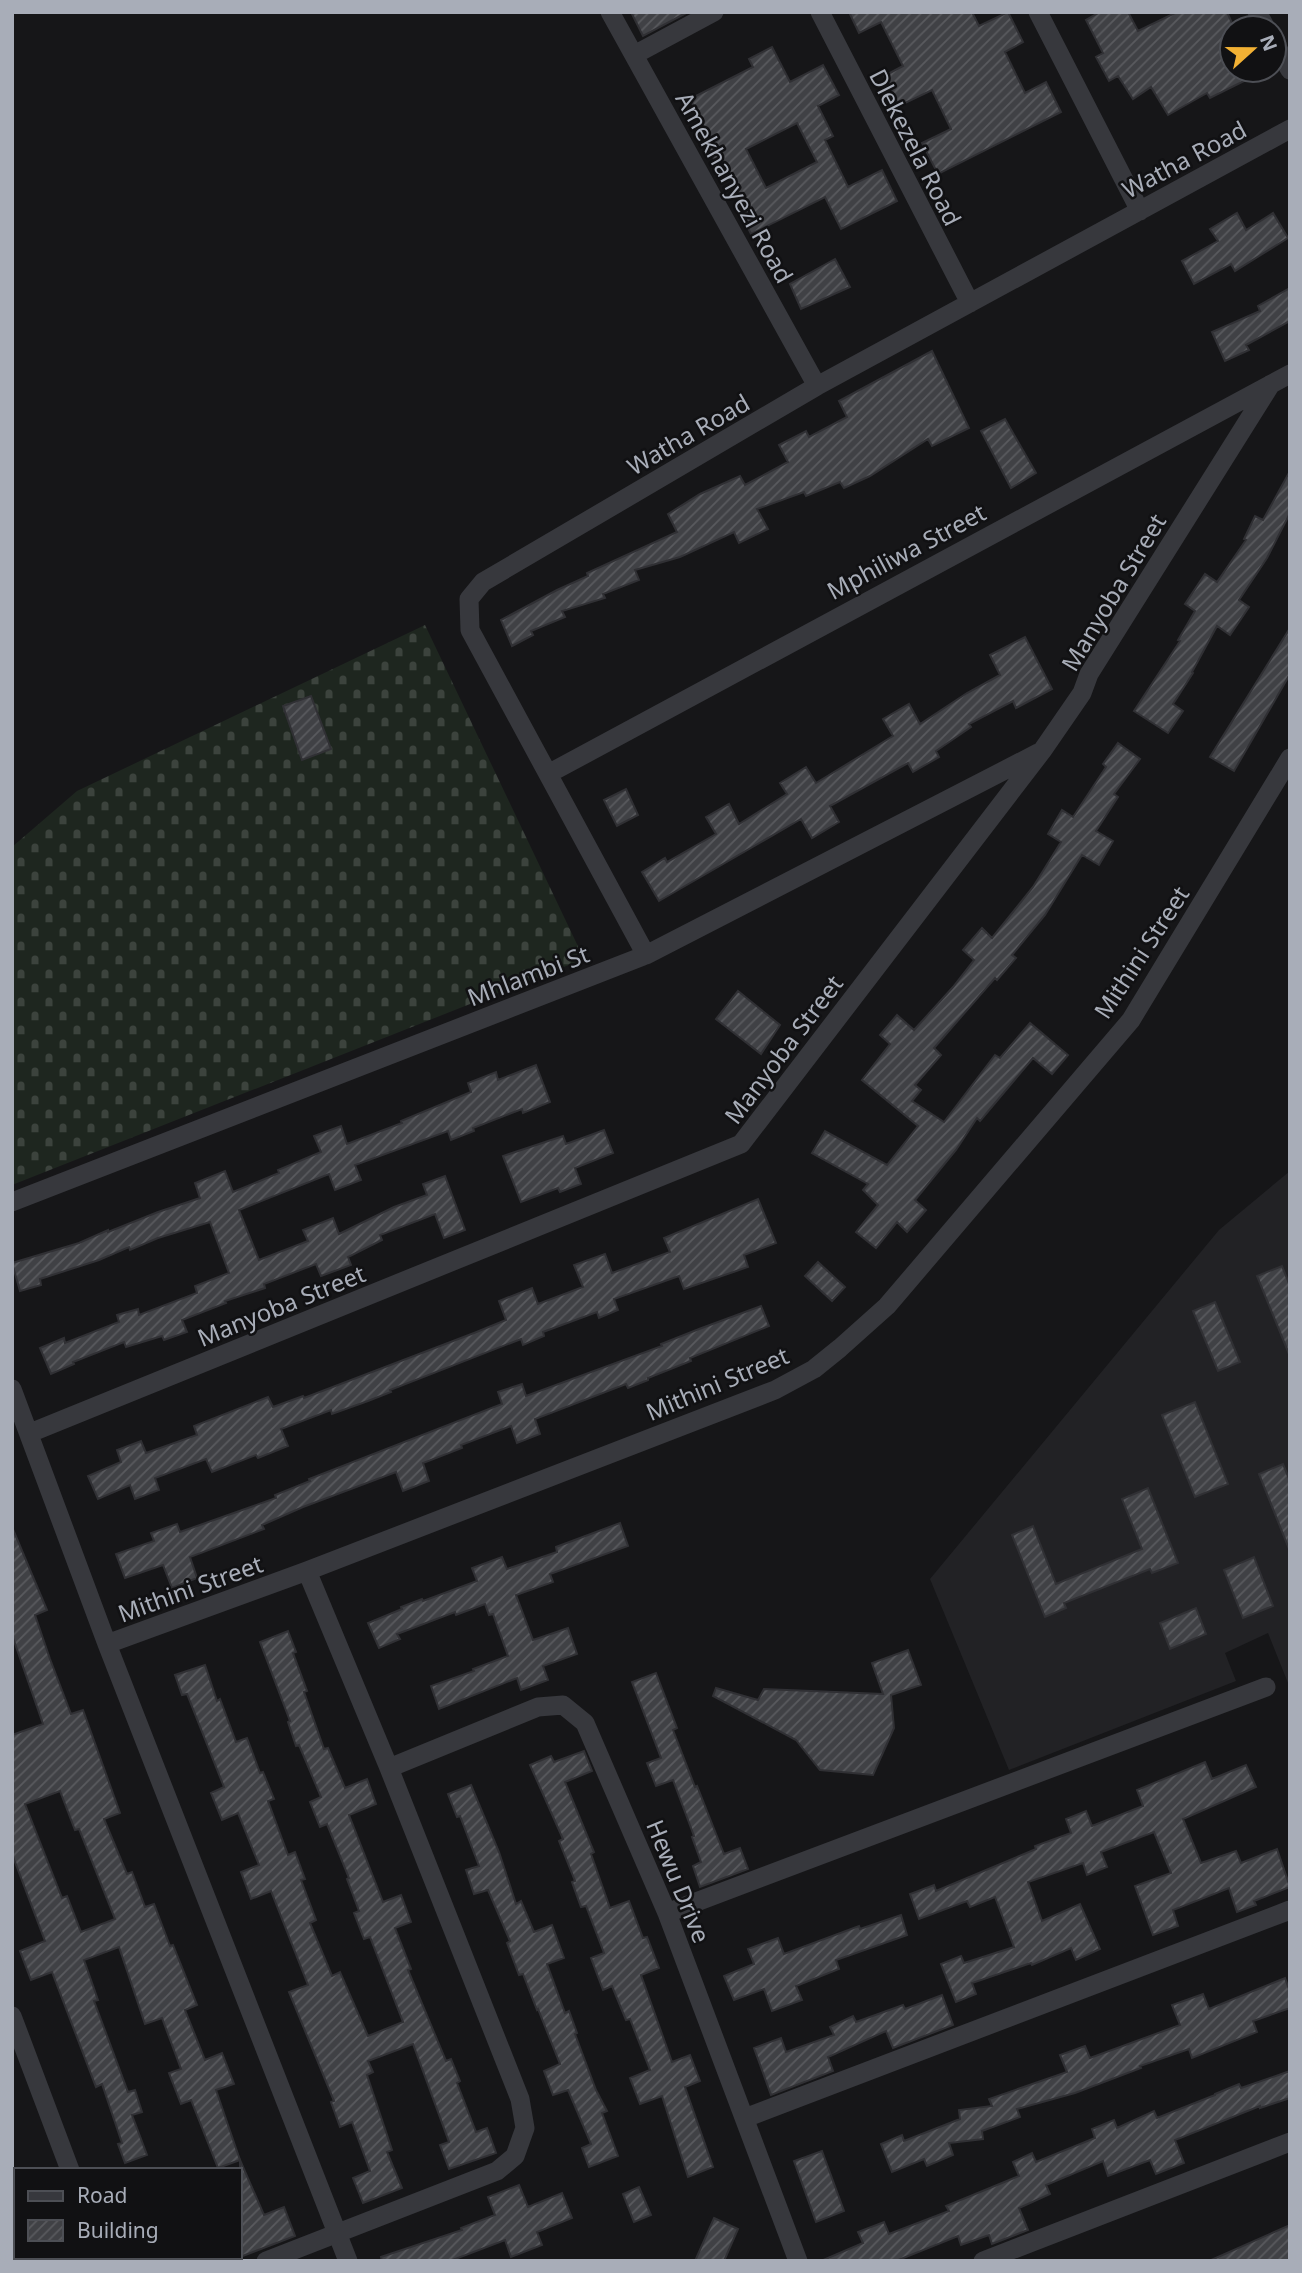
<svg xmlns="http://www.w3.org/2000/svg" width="1302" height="2273" font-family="'Noto Sans',sans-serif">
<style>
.built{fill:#222225}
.cemetery{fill:url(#cemetery-stones)}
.building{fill:url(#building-hatch);stroke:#303034;stroke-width:2;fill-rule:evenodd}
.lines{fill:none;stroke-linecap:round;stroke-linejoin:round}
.minor{stroke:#37383d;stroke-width:19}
.labels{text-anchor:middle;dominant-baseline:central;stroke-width:5;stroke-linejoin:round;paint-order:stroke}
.street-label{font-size:24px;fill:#a8adb8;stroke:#111113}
</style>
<defs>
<pattern id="cemetery-stones" width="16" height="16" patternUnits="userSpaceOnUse" patternTransform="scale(1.75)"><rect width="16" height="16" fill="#1e261f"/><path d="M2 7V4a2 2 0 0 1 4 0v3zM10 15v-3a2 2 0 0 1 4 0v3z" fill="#3c433d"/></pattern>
<pattern id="building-hatch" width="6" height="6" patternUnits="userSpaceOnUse" patternTransform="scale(1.75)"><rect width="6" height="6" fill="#404145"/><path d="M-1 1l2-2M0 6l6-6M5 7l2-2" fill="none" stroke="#595a5e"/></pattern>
</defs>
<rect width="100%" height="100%" fill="#161618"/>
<path class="built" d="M1290,1171V1688L1268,1633L1225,1653L1236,1681L1009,1770L930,1579L1219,1230Z"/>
<path class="cemetery" d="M425,625L584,959L12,1185V847L77,791Z"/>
<path class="building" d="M631,12H688L643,36Z
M849,12H972L979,26L1008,12L1023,42L1005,52L1025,93L1046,82L1061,112L938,174L922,143L951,129L932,90L899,106L884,76L903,66L881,22L859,33Z
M1100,12H1128L1138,31L1177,12H1227L1232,23V70H1266L1210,98L1207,93L1168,115L1151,87L1133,99L1118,76L1109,81L1096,57L1103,53L1086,20Z
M772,47L790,82L823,65L839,95L818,106L833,136L825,140L848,187L882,170L897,201L841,229L825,197L751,234L736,204L742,201L722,160L716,163L701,133L706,131L690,99L753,67L749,59ZM797,123L817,162L766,188L746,149Z
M1237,213L1246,230L1273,213L1288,238L1235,271L1231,264L1194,284L1182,261L1218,241L1210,229Z
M835,259L850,287L801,309L790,284Z
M1290,288V321L1246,345L1249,350L1225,361L1212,332L1260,311L1258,306Z
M932,351L969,428L932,446L928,439L870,476L844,488L840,482L806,496L804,492L757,509L768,529L739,543L734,532L680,557L635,570L639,580L603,594L605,598L562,611L565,617L531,631L533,635L512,646L501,620L557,590L588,576L587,573L677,532L668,514L700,494L740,476L745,485L788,462L779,445L806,431L809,437L847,417L839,401Z
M1005,419L1036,473L1011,488L981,431Z
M1290,471V513L1267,558L1239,600L1249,607L1230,635L1217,626L1192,672L1193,673L1173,704L1183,711L1168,733L1134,711L1180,641L1178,640L1195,611L1185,604L1205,574L1217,582L1246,540L1244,539L1255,516L1263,520Z
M1290,628V674L1234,771L1210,757Z
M1025,637L1052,689L1016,708L1013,701L969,724L971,727L936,751L939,757L913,772L908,763L830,806L839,822L812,838L801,819L659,901L642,872L665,858L667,862L716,834L706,817L729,804L739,824L787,794L780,783L806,767L816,783L893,736L883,719L909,704L920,724L967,693L1000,675L990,655Z
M311,696L331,749L302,760L283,706Z
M1118,743L1140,759L1114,794L1118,797L1096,831L1113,841L1099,865L1082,855L1045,915L1012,955L1016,958L997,980L995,978L934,1048L941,1055L915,1085L921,1090L912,1101L944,1122L995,1055L1000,1058L1030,1023L1068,1055L1052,1074L1033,1058L980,1121L977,1118L956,1150L915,1200L926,1210L907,1232L897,1222L876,1248L856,1232L878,1205L863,1190L868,1184L812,1153L825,1131L887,1165L918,1126L862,1080L890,1044L880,1035L897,1015L914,1030L953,987L974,960L963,950L982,928L992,938L1033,887L1061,842L1048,834L1062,810L1073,817L1106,767L1103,764Z
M626,789L638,815L617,826L604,800Z
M738,991L780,1025L761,1054L716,1019Z
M536,1065L550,1102L523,1113L522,1109L473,1128L474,1131L451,1140L448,1131L355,1165L361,1180L335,1190L329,1174L239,1210L259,1260L308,1241L303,1230L333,1218L339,1234L394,1207L427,1195L423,1184L445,1176L465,1230L444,1238L435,1214L380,1235L382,1240L348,1257L351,1265L321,1276L316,1264L264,1284L265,1288L225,1301L226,1303L182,1320L187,1332L164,1340L162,1336L126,1347L124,1342L73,1362L74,1364L51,1374L40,1348L64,1338L65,1343L119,1322L117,1315L138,1309L139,1315L197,1293L195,1286L229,1273L210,1222L158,1238L130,1250L129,1247L99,1260L40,1279L41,1285L20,1291L12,1263L79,1243L108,1230V1232L158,1212L200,1198L195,1183L225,1171L233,1192L279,1173L278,1170L321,1152L314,1136L341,1126L347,1144L402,1123L401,1121L471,1092L468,1083L496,1072L498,1080Z
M604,1130L613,1153L575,1168L581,1184L560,1192L558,1188L521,1202L503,1156L563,1136L566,1144Z
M758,1199L776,1243L744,1255L748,1267L684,1289L679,1276L614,1299L618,1310L599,1318L597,1312L543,1332L544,1336L523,1345L521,1339L390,1390L391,1392L368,1401L332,1414L331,1410L281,1429L288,1446L258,1458L256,1455L212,1472L206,1459L155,1478L159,1490L135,1499L130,1485L98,1499L88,1476L121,1462L117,1450L141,1441L146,1453L197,1435L194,1426L268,1397L273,1407L303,1396L304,1398L474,1333L506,1320L499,1301L532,1288L538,1304L583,1287L574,1265L605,1254L612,1273L670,1252L664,1238Z
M818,1262L845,1287L832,1301L805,1276Z
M1282,1266L1290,1286L1289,1354L1257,1276Z
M1215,1302L1240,1362L1218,1371L1193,1311Z
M761,1306L769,1326L690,1358L691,1361L648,1378V1380L628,1388L626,1384L535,1419L540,1434L517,1443L511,1426L461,1445L462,1448L423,1463L429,1481L403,1491L396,1472L303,1507L262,1525L264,1529L190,1557L197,1578L172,1588L163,1565L125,1578L116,1554L154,1541L151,1533L177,1524L180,1532L276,1498L275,1495L310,1481L309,1479L502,1404L498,1392L522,1384L526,1396L662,1346L661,1344L699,1329Z
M1195,1402L1228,1484L1195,1497L1162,1415Z
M1283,1464L1290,1481L1289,1549L1259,1474Z
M1148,1488L1178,1563L1152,1573L1150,1569L1064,1603L1066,1608L1045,1617L1012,1535L1033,1526L1056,1584L1142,1549L1122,1499Z
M620,1523L628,1546L550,1574L553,1582L516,1595L533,1640L568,1628L577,1654L543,1666L548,1680L521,1690L517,1678L439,1709L431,1686L474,1671L473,1669L508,1656L493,1614L489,1615L485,1604L456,1615L455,1612L397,1634L400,1639L379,1648L368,1623L402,1609L401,1607L422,1599L423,1601L477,1581L472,1568L502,1557L507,1569L557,1552L556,1547Z
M12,1527L47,1610L35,1615L50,1659L71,1714L83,1710L120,1813L104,1819L127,1874L132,1872L145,1907L154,1904L170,1946L173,1945L197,2005L185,2010L205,2060L222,2053L234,2084L216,2090L240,2160L264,2215L284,2207L295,2236L240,2257V2160L218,2168L191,2100L181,2104L169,2073L181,2069L162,2018L145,2024L119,1947L84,1960L98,2000L94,2001L128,2092L135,2090L142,2112L132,2115L147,2155L125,2163L118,2144L122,2143L102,2084L96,2087L52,1972L31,1980L20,1951L45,1941L12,1854V1735L43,1724L12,1635ZM60,1791L75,1830L79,1829L115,1919L81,1932L67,1896L62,1898L25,1804Z
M1254,1557L1273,1606L1243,1618L1224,1570Z
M1196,1608L1206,1634L1170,1649L1160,1623Z
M288,1631L296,1652L293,1653L307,1691L304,1692L324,1749L328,1748L345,1788L367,1779L376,1804L349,1815L383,1902L401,1895L411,1922L395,1928L411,1969L408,1970L446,2061L451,2059L460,2081L457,2083L476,2132L487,2128L496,2153L449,2169L440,2145L449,2142L413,2044L368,2061L373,2072L367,2075L392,2150L387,2152L402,2188L363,2203L353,2178L370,2171L352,2122L340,2127L331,2102L334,2101L289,1992L308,1985L271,1891L251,1899L241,1872L259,1865L238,1813L222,1820L211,1793L224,1787L187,1694L182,1695L175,1675L205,1665L217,1701L220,1699L236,1742L247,1738L260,1773L263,1772L274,1799L268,1801L288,1855L295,1852L305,1879L301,1880L316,1920L310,1923L332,1976L340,1972L368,2036L403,2022L370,1937L364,1939L354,1913L359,1911L347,1879L349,1878L327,1824L320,1827L310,1802L321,1797L299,1745L296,1746L288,1722L290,1721L260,1642Z
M908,1650L921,1685L891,1695L894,1728L873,1775L820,1770L796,1740L713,1696L716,1688L758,1700L764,1689L883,1694L872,1663Z
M656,1673L677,1728L673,1730L695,1787L697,1786L724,1854L740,1848L748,1869L700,1887L693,1866L701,1862L692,1837L694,1836L673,1780L656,1786L647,1763L661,1758L632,1682Z
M584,1751L592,1771L565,1782L594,1852L591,1854L610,1908L629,1901L643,1938L647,1937L659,1968L641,1975L672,2062L690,2055L700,2081L685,2087L713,2167L688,2177L662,2096L640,2104L630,2078L650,2070L630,2019L626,2020L612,1986L603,1990L591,1958L604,1953L586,1906L581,1907L572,1882L575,1881L559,1841L563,1839L530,1765L551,1756L554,1762Z
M1205,1762L1212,1779L1246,1765L1256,1787L1183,1819L1201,1863L1236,1851L1241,1863L1277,1849L1290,1887L1254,1901L1256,1905L1237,1912L1229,1888L1173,1910L1178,1926L1153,1935L1135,1886L1171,1873L1154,1832L1101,1852L1107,1867L1087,1875L1083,1863L1028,1882L1042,1921L1080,1904L1100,1949L1076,1960L1071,1948L1032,1965L1031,1963L972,1983L976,1994L956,2002L941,1964L961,1956L964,1963L1014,1947L995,1897L970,1907L967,1901L919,1919L910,1894L934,1885L936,1891L1036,1849L1035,1846L1071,1833L1066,1819L1086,1811L1092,1826L1143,1806L1137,1790Z
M471,1785L499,1852L516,1904L521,1901L534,1932L552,1925L564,1958L547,1964L565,2013L569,2011L577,2033L575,2034L596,2090L607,2111L602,2113L618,2156L589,2167L582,2148L591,2144L568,2090L553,2095L544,2071L560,2064L538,2009L537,2010L523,1974L519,1975L507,1943L510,1941L488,1890L474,1894L466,1870L479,1866L460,1816L457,1817L448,1794Z
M901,1915L907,1935L836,1960L839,1969L796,1986L802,2000L772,2011L764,1989L734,2000L724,1976L754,1964L748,1949L778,1938L784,1954L859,1926L860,1929Z
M1285,1978L1290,1992V2008L1253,2021L1257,2032L1192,2058L1189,2049L1140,2066L1141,2068L1075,2093L1017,2109L1020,2117L982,2131L983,2139L949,2143L953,2155L927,2166L924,2159L892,2172L881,2144L902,2135L904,2141L960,2119L959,2110L992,2106L989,2099L1067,2072L1060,2055L1085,2046L1090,2058L1180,2025L1172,2005L1203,1994L1209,2009Z
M942,1995L953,2025L893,2048L886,2031L828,2057L833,2071L771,2095L754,2048L781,2038L786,2052L834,2035L830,2027L853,2016L856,2022L903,2005L905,2009Z
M1290,2071V2098L1260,2108V2106L1175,2140L1184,2163L1156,2174L1150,2160L1108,2176L1103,2161L1046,2185L1050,2194L1019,2208L1028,2230L992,2244L989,2235L961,2245L958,2236L896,2261H821L863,2243L858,2232L884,2222L889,2234L949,2211L946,2206L1019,2176L1013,2162L1032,2153L1036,2162L1095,2138L1092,2129L1114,2120L1117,2128L1154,2111L1157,2118L1215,2095V2094L1239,2084L1241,2088Z
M822,2151L844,2211L816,2222L794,2161Z
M519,2185L528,2207L562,2193L572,2218L537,2232L542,2245L511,2257L505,2240L450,2261H382L381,2257L462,2230L461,2228L495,2215L488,2197Z
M639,2187L651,2215L634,2222L623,2194Z
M714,2218L738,2229L724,2261H695Z
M1290,2225V2261H1209Z"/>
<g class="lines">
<path class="minor" d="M610,12L817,386
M820,12L970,303
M1038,12L1140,211
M1257,12L1266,28
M1274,42L1290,70
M634,55L714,12
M548,774L1290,374
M646,955L470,630L469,599L483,582L817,386L1290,129
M12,1202L646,955L1038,753
M12,1389L107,1644L348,2261
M30,1433L741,1144L1042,751L1082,693L1089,674L1271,384
M107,1644L307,1571L775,1390L814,1369L840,1348L887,1306L1131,1020L1290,758
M389,1768L538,1707L563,1705L585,1723L667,1913L798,2261
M667,1913L1266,1687
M12,2016L70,2170
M745,2118L1290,1910
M102,2257L104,2261
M266,2261L497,2171L515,2156L525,2128L520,2099L389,1768L307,1571
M983,2261L1290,2142"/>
</g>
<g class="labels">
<g class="street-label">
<text transform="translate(916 147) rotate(63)">Dlekezela Road</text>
<text transform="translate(1184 159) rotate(-28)">Watha Road</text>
<text transform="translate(735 187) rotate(61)">Amekhanyezi Road</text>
<text transform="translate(688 434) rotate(-30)">Watha Road</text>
<text transform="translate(906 551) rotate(-28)">Mphiliwa Street</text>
<text transform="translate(1113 592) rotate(-59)">Manyoba Street</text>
<text transform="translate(1141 952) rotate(-57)">Mithini Street</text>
<text transform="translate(528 975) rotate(-21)">Mhlambi St</text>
<text transform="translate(783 1049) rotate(-53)">Manyoba Street</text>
<text transform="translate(281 1305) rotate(-22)">Manyoba Street</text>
<text transform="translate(717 1383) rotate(-23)">Mithini Street</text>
<text transform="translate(190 1588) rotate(-20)">Mithini Street</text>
<text transform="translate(679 1881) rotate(68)">Hewu Drive</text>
</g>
</g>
<rect width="1302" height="2273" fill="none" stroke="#a8adb8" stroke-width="28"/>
<rect x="14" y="2168" width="228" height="91" fill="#111113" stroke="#4d4f55" stroke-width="2"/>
<rect x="28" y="2191" width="35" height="10" fill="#37383d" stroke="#4d4f55" stroke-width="2"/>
<text x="77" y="2203" font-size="21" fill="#a8adb8">Road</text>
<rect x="28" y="2220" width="35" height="21" fill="url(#building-hatch)" stroke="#4d4f55" stroke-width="2"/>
<text x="77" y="2238" font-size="21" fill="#a8adb8">Building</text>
<g transform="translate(1253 49) rotate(69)"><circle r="33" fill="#111113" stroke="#4d4f55" stroke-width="2"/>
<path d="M0-5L12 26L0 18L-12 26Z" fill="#f2b134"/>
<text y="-10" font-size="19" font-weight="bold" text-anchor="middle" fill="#a8adb8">N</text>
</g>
</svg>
